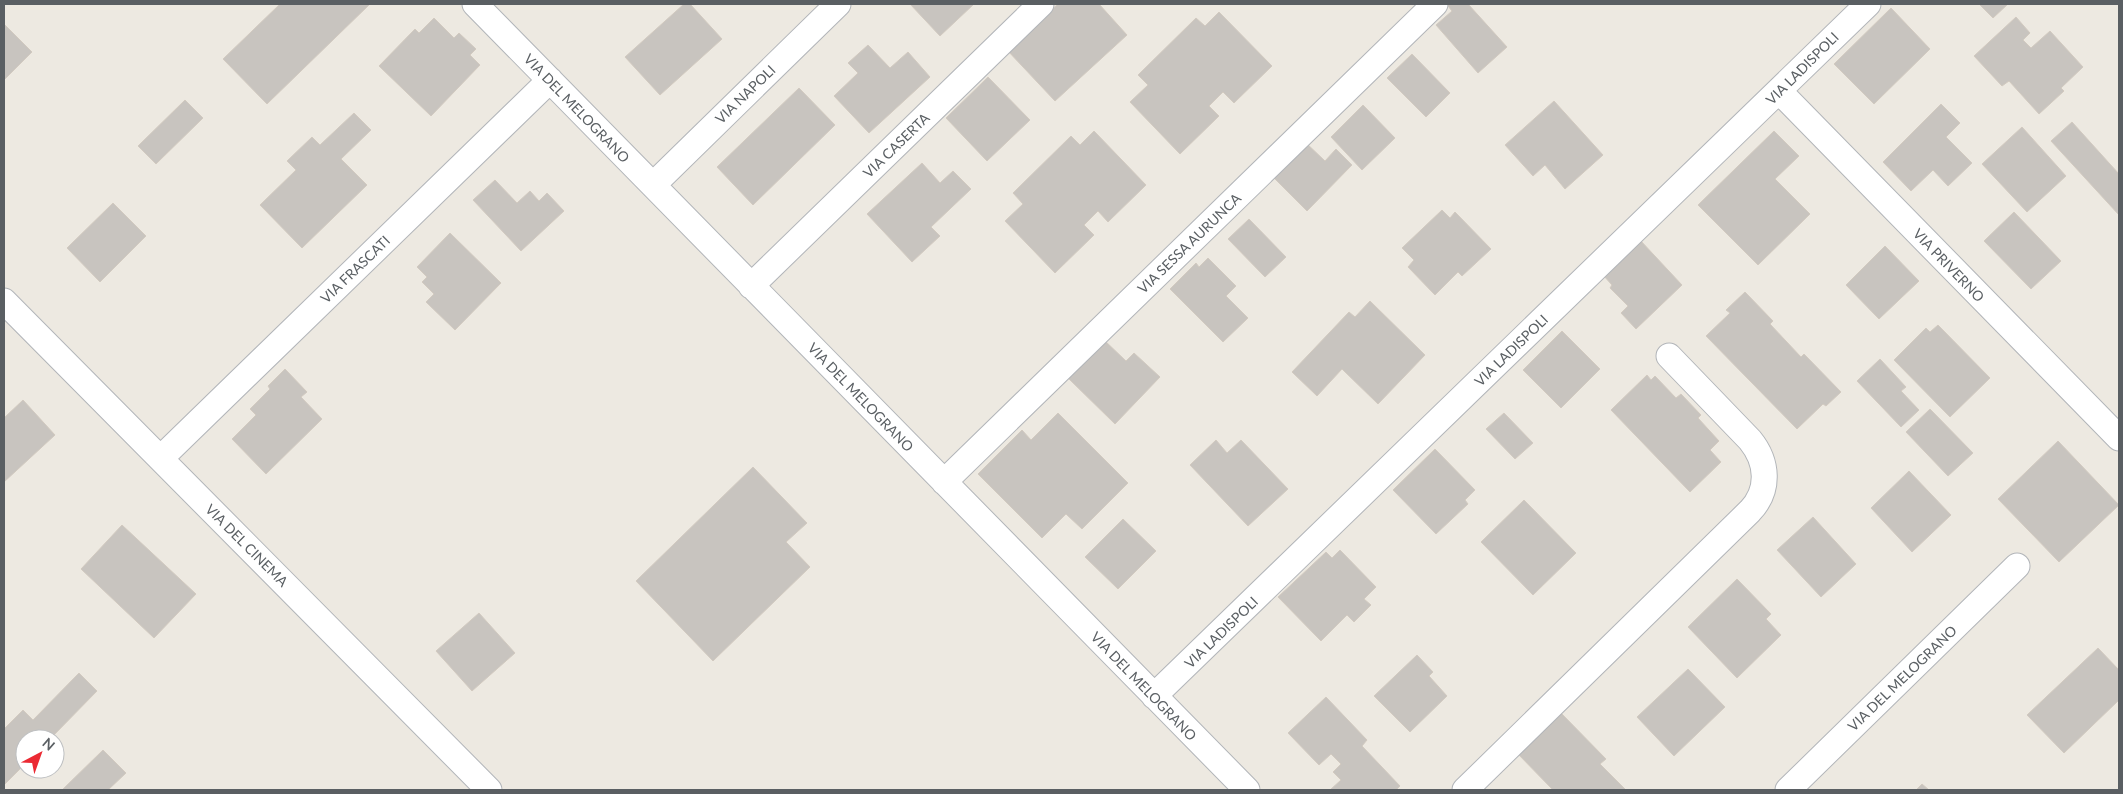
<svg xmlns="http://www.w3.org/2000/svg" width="2123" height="794" font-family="Lato,sans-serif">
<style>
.building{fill:#c8c4bf;stroke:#d2cac0}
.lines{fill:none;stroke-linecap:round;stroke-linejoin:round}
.street-casing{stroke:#b2b5b9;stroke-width:27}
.street{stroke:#fff;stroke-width:25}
.labels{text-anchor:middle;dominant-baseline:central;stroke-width:4;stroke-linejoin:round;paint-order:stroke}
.street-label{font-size:14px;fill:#5a5f63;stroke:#fff}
</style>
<rect width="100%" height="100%" fill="#ede9e1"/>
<path class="building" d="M280,4H370L267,104L223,59Z
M684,4H690L722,39L660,95L625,57Z
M910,4H974L940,36Z
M1058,4H1099L1127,35L1055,101L1007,50Z
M1450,4H1468L1507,47L1478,73L1436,25L1452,11L1448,6Z
M1979,4H2008L1993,18Z
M1891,8L1930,49L1874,104L1834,64Z
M1219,12L1272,66L1234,103L1223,92L1209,106L1219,116L1180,154L1130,102L1148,85L1138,75L1196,18L1205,26Z
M2016,17L2030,33L2023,40L2031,48L2050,31L2083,67L2061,88L2064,91L2039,114L2009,81L2002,86L1974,56Z
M434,18L454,38L459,33L476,49L470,55L480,65L431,116L379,66L415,29L419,33Z
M4,24L32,52L4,80Z
M868,45L890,68L908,52L930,77L869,133L834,96L858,73L848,63Z
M1412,54L1450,93L1426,117L1387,78Z
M988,77L1030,120L987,161L946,118Z
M799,88L835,125L753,205L717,167Z
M185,100L203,118L156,164L138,146Z
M1554,101L1603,155L1565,189L1545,165L1533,176L1505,145Z
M1941,104L1960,123L1946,137L1972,163L1948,186L1933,170L1911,191L1883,162Z
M1363,105L1395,138L1362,170L1331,137Z
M354,113L371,130L341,159L367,185L302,248L260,205L296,170L287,161L312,137L320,145Z
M2072,122L2119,174V215L2051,141Z
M2022,127L2066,176L2027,212L1982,164Z
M1094,131L1146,185L1108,222L1098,211L1084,225L1094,235L1055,273L1005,221L1023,204L1013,193L1071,136L1080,145Z
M1774,131L1799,156L1775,179L1810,214L1758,265L1698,205Z
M1304,141L1325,161L1336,149L1352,165L1307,211L1271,175Z
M922,163L940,183L953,171L971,189L931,227L940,236L912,262L867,214Z
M495,180L517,203L530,191L539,201L547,193L564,211L521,251L473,200Z
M113,203L146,236L100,282L67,248Z
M1442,210L1450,218L1455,212L1491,249L1462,276L1458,272L1435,295L1408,267L1414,260L1402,248Z
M2014,212L2061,261L2031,289L1984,241Z
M1249,219L1286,257L1265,277L1228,239Z
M450,233L501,283L455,330L426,302L434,294L422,282L427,277L417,267Z
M1640,240L1682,285L1636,329L1621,313L1628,306L1610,288L1612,285L1603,275Z
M1885,246L1919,281L1879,319L1846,285Z
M1208,258L1236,286L1226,296L1248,318L1223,342L1170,289L1196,263L1199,267Z
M1745,292L1773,321L1770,324L1801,357L1804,354L1841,392L1826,406L1823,404L1797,429L1706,336L1730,313L1726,310Z
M1370,301L1425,355L1378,404L1342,369L1317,396L1292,372L1349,312L1355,317Z
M1938,325L1990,378L1950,417L1894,360L1926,328L1930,332Z
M1562,331L1600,369L1561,408L1523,370Z
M1103,339L1126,361L1134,353L1160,377L1115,424L1067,377Z
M1880,359L1906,387L1901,391L1919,410L1901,427L1857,381Z
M285,369L307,392L301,397L322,419L266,474L232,439L256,415L250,409L270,389L268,386Z
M1647,375L1651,380L1655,376L1676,398L1681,394L1701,415L1698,418L1719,441L1710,450L1721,462L1690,492L1611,410Z
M23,400L55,435L4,482V418Z
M1930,409L1973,453L1948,476L1906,432Z
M1058,413L1128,483L1082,529L1066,514L1042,538L978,474L1022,430L1031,440Z
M1504,413L1533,443L1515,459L1486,429Z
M1216,440L1227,453L1241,440L1288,489L1248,526L1190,465Z
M2058,441L2119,505L2059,562L1998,499Z
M1435,449L1475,490L1465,500L1468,504L1436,534L1393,490Z
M753,467L807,523L786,542L810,567L713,661L636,581Z
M1909,471L1951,515L1912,552L1871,508Z
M1524,500L1576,553L1533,595L1481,542Z
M1813,517L1856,564L1821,597L1777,550Z
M1123,519L1156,551L1118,589L1085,557Z
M122,525L196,594L154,638L81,569Z
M1340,550L1376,587L1364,599L1371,605L1354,622L1347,615L1321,641L1278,597L1326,552L1332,558Z
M1737,579L1771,614L1766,619L1781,635L1737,678L1688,627Z
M479,613L515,653L472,691L436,651Z
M2098,648L2119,670V700L2064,753L2027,715Z
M1417,655L1433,672L1429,676L1447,696L1410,732L1374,696Z
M1688,669L1725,707L1674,756L1637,717Z
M79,673L97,691L50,739H25V764L4,785V729L23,710L33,720Z
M1326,697L1367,740L1362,746L1400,786L1396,790H1330L1341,780L1333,772L1341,764L1331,754L1319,765L1288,733Z
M1560,712L1606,759L1600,764L1626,790H1553L1517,753Z
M103,750L126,773L108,790H62Z
M1922,784L1929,790H1916Z"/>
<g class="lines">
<g class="street-casing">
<path id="street" d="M475,4L1247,790
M1779,91L2119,438
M653,185L838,4
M751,286L1041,4
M4,301L489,790
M161,458L550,80
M944,482L1435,4
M1154,696L1868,4
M1465,790L1750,511C1770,490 1768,462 1750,440L1669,356
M1788,790L2017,566"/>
</g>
<use href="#street" class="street"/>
</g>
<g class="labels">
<g class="street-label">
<text transform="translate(1802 68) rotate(-45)">VIA LADISPOLI</text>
<text transform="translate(745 94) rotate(-44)">VIA NAPOLI</text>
<text transform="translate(577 108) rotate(46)">VIA DEL MELOGRANO</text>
<text transform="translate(896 145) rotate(-44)">VIA CASERTA</text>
<text transform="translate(1189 243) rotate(-44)">VIA SESSA AURUNCA</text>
<text transform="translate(1949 265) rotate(46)">VIA PRIVERNO</text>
<text transform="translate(355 269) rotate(-44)">VIA FRASCATI</text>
<text transform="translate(1511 350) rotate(-44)">VIA LADISPOLI</text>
<text transform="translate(861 397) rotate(46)">VIA DEL MELOGRANO</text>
<text transform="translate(247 545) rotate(45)">VIA DEL CINEMA</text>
<text transform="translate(1221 632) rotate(-44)">VIA LADISPOLI</text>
<text transform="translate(1902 678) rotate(-44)">VIA DEL MELOGRANO</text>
<text transform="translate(1144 686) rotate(46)">VIA DEL MELOGRANO</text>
</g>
</g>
<rect width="2123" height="794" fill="none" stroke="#5a5f63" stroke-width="10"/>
<g transform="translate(40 754) rotate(41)"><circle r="24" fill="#ffffff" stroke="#bdbfc1"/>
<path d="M0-4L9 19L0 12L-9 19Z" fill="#eb2a33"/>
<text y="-8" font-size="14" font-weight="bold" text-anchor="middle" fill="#5a5f63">N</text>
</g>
</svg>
